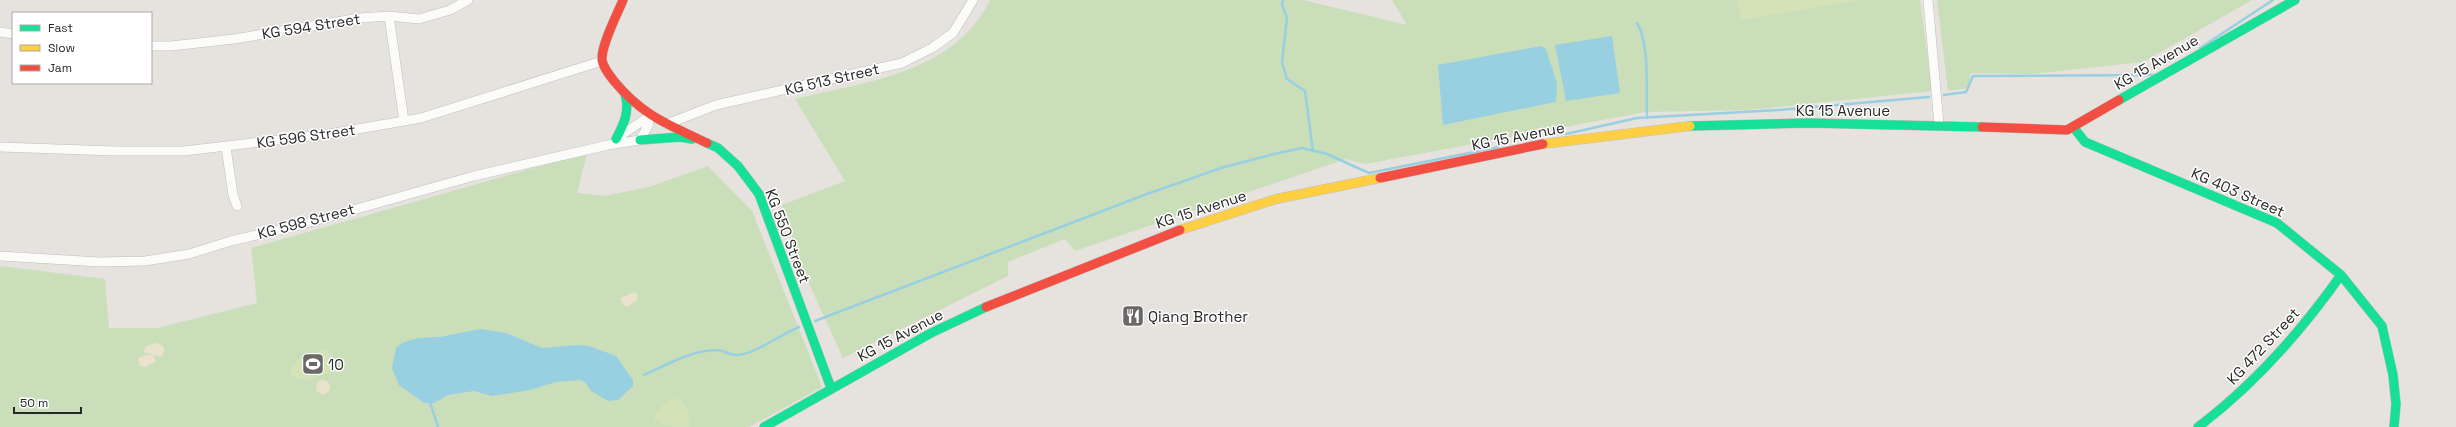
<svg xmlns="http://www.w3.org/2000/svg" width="2456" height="427" font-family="'Space Grotesk',sans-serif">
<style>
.green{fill:#cadeba}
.sand{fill:#e9e3ce}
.pitch{fill:#d4e2b8}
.water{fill:#98d0e1}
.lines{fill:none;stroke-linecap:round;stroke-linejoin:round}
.stream{stroke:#98d0e1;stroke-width:2.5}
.street-casing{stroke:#c0bfbf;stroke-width:10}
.fast-casing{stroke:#c0bfbf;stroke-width:10}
.slow-casing{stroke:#c0bfbf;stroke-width:10}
.jam-casing{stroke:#c0bfbf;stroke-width:10}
.street{stroke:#fbfbfa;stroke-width:9}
.fast{stroke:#16e098;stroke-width:9}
.slow{stroke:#ffcf43;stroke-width:9}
.jam{stroke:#f24e42;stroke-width:9}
.labels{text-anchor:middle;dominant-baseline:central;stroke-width:3;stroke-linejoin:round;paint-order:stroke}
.street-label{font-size:15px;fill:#282828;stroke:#fff}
.poi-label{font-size:15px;fill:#282828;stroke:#fff;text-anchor:start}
</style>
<rect width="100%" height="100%" fill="#e6e2de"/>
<path class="green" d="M990,0H1303L1407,25L1392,0H1920L1932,91L1748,110L1646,112L1365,164L1346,159L1075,251L1065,239L1008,262V276L843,358L801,266L782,205L845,181L795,99C865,82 955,73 990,0Z
M1937,0H2252L2143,62L2031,74L1971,73L1968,88L1948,91Z
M587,153L577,193L604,196L649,187L708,166L752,211L822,387L749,427H0V266L105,279L109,328H157L257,303L251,248Z"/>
<path class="sand" d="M634,292L637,294V300L629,306H624L620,298Z
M157,343L162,345L165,350L161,357L143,352L146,346Z
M147,355H153L156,361L146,367L140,366L138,358Z
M316 387a7 7 0 1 1 14 0a7 7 0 1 1-14 0Z"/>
<path class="pitch" d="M1737,0H1861L1741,20Z
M322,349L327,350L333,361L328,373L305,380L293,377L290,370L299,359Z
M675,399H681L688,412L690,427C678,427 658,427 654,418C658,408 665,402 675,399Z"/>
<path class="water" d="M1612,36L1620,93L1566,101L1555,45Z
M1541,46L1546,49L1557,83L1556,102L1443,125L1438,65Z
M480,329L506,333L542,348L579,345L592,347L616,356L633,380V386L618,400L608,401L591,391L585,382L580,380L556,382L530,390L492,396L474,391L448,395L434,403H424L399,385L392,368L396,348L404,342L418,338L440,337Z"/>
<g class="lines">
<path class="stream" d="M1283,0L1282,5L1287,18L1282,63L1287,79L1305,91L1313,151
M1637,23C1650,44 1646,92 1647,118
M2200,48L2273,0
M1944,95L1966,92L1973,76L2153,75
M1566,134L1637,118L1778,110L1929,97
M815,321L1147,194L1221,168L1274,154L1302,148L1327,154L1369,173L1499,147
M644,375C666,365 692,350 717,350C724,350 731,356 738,355C757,353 781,334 799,327
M430,402L438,427"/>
<g class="street-casing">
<path id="street" d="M1928,0L1939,125
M389,16L404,121
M0,32L13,34
M151,46H171L234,39L360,18L389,16L419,19L450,10L468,0
M667,124L716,105L902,63L932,48L953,33L973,0
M617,138L650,116
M0,147L114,151H184L329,134L421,118L602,61
M226,147L233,195L237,206
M0,256L100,262L145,261L189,254L231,241L296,226L474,176L608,145L640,140L648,126L650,116"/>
</g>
<g class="fast-casing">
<path id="fast" d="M2119,100L2295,0
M1690,126L1808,123L1982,127
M2074,128L2085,142L2277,223L2341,275L2382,326L2393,375L2396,404L2394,427
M616,139C624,124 630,111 625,94
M640,140L680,137L692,139
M707,143L718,148L738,166L759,194L831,388
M764,427L931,333L986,307
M2198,427C2255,384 2300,333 2341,275"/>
</g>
<g class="slow-casing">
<path id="slow" d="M1543,144L1690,126
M1180,230L1276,199L1380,178"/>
</g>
<g class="jam-casing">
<path id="jam" d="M623,0C617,15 601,45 602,60C603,67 610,76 614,81C643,116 667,124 707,143
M1982,127L2067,130L2119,100
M1380,178L1543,144
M986,307L1180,230"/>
</g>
<use href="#street" class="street"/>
<use href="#fast" class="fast"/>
<use href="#slow" class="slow"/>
<use href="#jam" class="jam"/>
</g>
<defs>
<g id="restaurant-square" transform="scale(1.15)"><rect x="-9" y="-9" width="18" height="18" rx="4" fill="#6a6968" stroke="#fff"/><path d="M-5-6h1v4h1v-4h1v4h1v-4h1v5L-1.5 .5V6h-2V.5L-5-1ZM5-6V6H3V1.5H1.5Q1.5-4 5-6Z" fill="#fff"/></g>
<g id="stadium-square" transform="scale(1.15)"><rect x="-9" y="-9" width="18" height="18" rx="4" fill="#6a6968" stroke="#fff"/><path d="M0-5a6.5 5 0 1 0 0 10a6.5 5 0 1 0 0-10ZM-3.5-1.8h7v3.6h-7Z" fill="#fff"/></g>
</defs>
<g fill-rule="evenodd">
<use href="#restaurant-square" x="1133" y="316"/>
<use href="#stadium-square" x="313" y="364"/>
</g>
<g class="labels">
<g class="street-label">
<text transform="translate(311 26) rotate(-9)">KG 594 Street</text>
<text transform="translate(2156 62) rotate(-30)">KG 15 Avenue</text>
<text transform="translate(832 79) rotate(-13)">KG 513 Street</text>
<text x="1843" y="110">KG 15 Avenue</text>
<text transform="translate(306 136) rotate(-8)">KG 596 Street</text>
<text transform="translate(1518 136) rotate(-11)">KG 15 Avenue</text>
<text transform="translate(2238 192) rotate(24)">KG 403 Street</text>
<text transform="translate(1201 209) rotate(-18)">KG 15 Avenue</text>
<text transform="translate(306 221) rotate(-15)">KG 598 Street</text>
<text transform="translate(788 236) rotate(69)">KG 550 Street</text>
<text transform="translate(900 335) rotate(-28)">KG 15 Avenue</text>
<text transform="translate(2263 346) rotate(-47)">KG 472 Street</text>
</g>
<g class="poi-label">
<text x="1148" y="316">Qiang Brother</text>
<text x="328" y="364">10</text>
</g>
</g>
<rect x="12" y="12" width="140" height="72" fill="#ffffff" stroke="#a9a9a9"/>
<rect x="20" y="25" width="20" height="6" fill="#16e098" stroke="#a9a9a9"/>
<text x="48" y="32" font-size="12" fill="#282828">Fast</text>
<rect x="20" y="45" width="20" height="6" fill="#ffcf43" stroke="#a9a9a9"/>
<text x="48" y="52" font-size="12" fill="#282828">Slow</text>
<rect x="20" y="65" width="20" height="6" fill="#f24e42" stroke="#a9a9a9"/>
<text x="48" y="72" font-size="12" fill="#282828">Jam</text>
<path d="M14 407v6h67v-6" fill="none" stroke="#282828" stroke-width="2"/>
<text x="20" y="407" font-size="12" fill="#282828" stroke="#ffffff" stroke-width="3" paint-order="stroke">50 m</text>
</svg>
